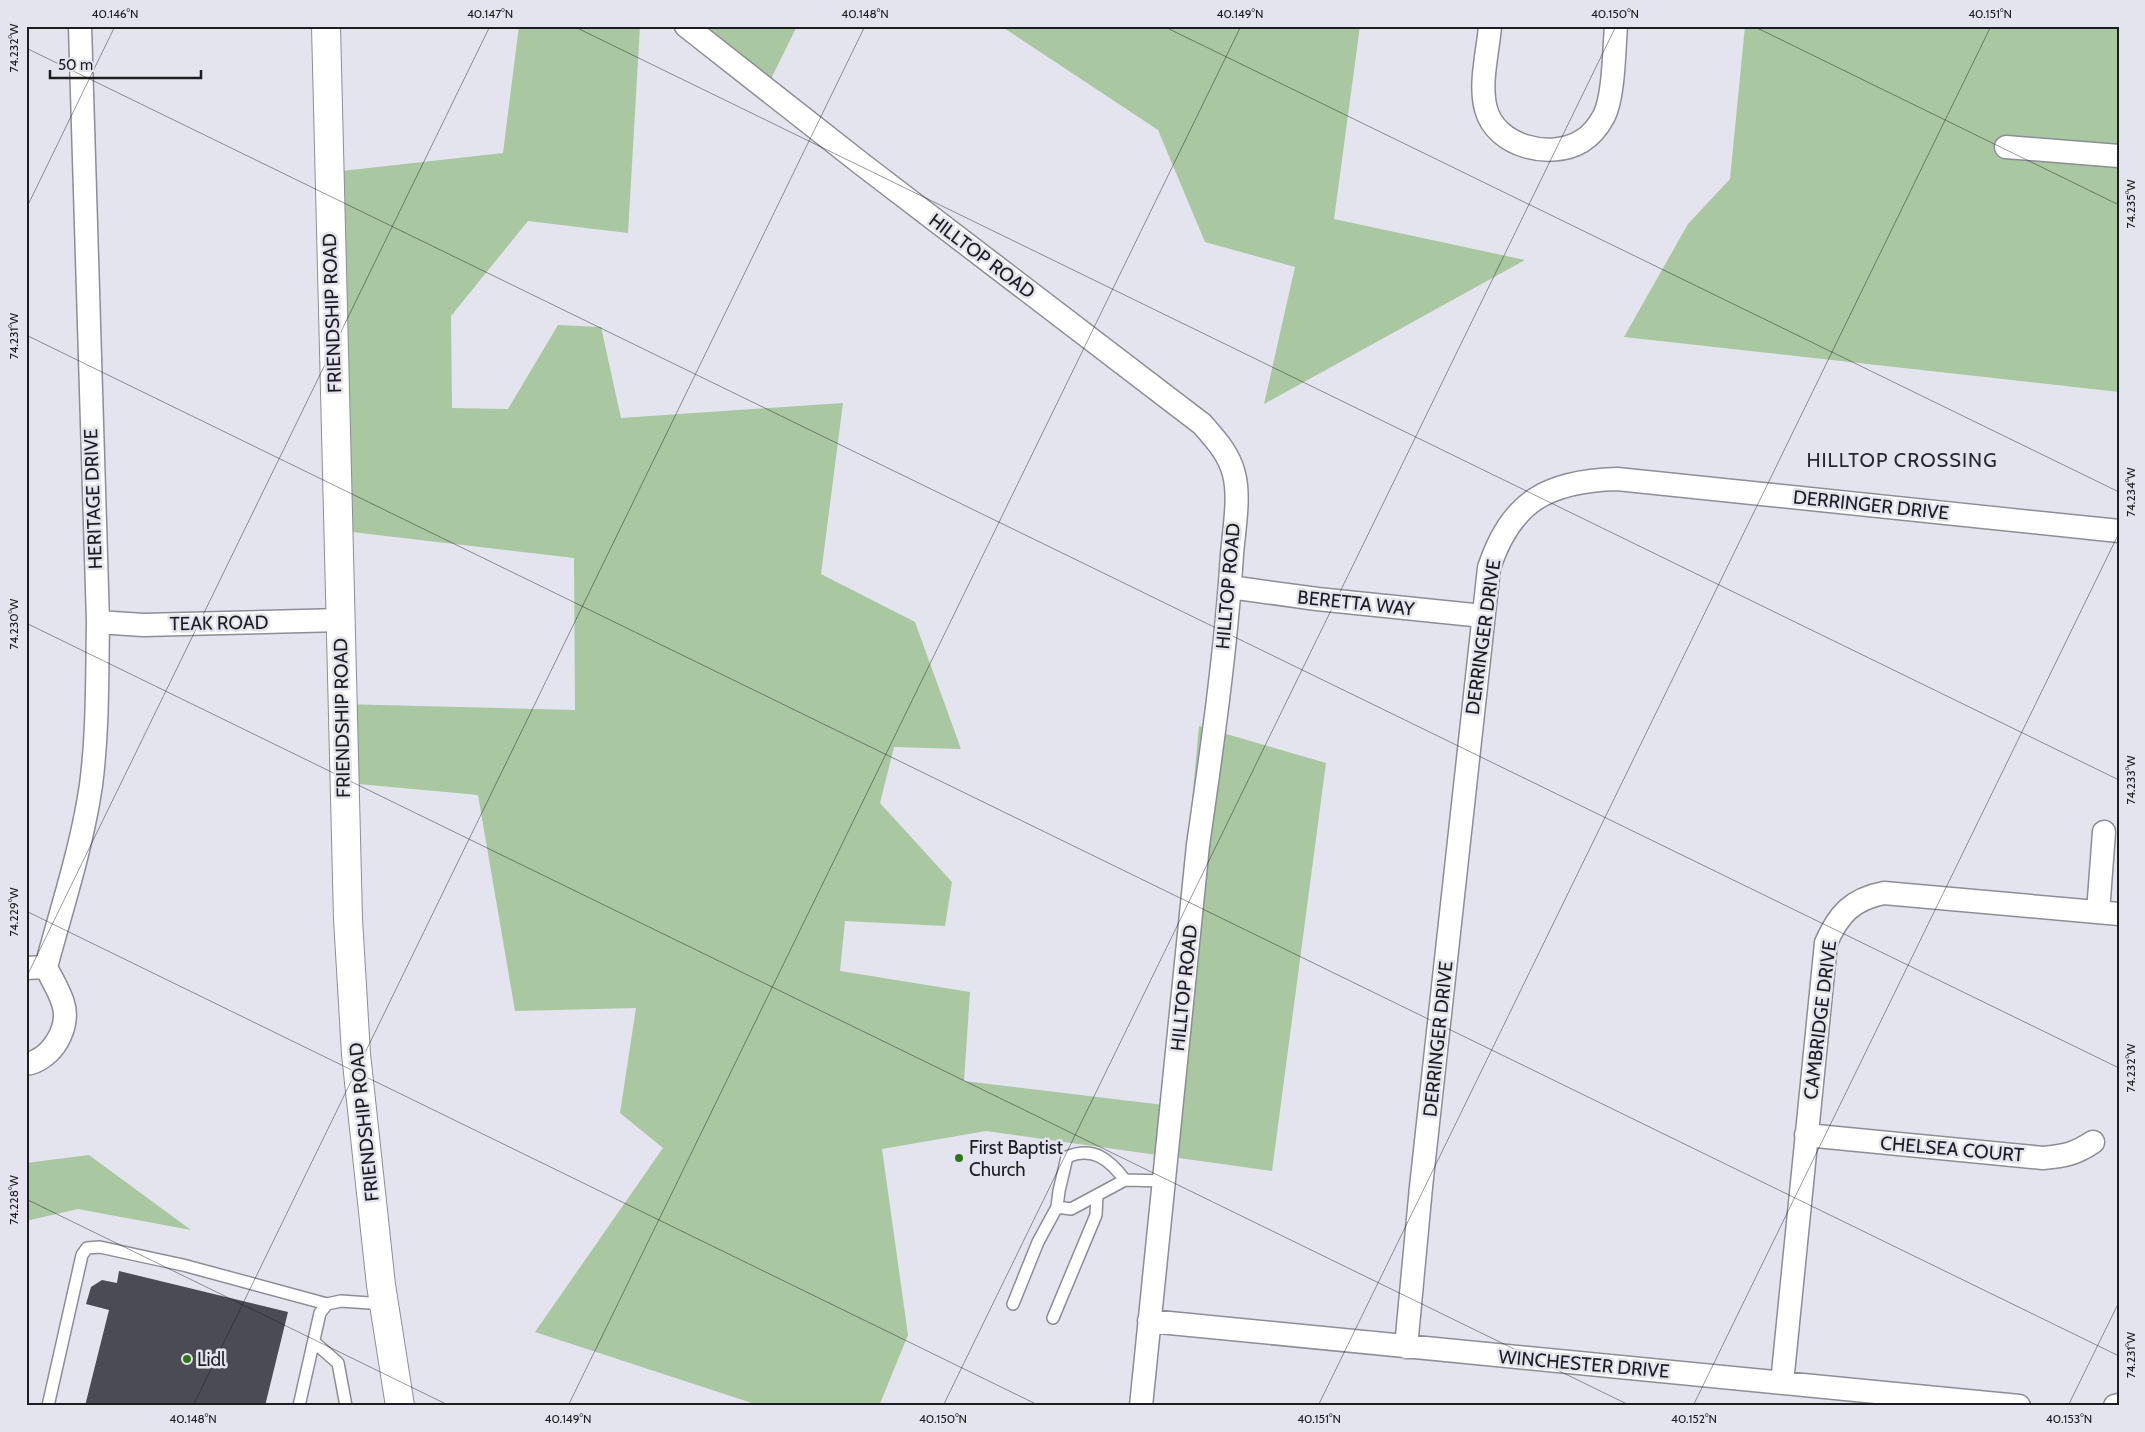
<svg xmlns="http://www.w3.org/2000/svg" width="2145" height="1432" font-family="Cabin,sans-serif">
<style>
.green{fill:#a9c7a1}
.building{fill:#4a4b53}
.lines{fill:none;stroke-linecap:round;stroke-linejoin:round}
.service-casing{stroke:#8c8d96;stroke-width:14}
.minor-casing{stroke:#8c8d96;stroke-width:25}
.tertiary-casing{stroke:#8c8d96;stroke-width:30}
.service{stroke:#fff;stroke-width:11}
.minor{stroke:#fff;stroke-width:22}
.tertiary{stroke:#fff;stroke-width:28}
.ticks{fill:none;stroke:#1d1d21;stroke-width:1;stroke-opacity:0.45}
.poi-dot{fill:#307515;stroke:#e4e4ee;stroke-width:2}
.labels{text-anchor:middle;dominant-baseline:central;stroke-width:5;stroke-linejoin:round;paint-order:stroke}
.street-label{font-size:19px;fill:#1d1d21;stroke:#e4e4ee}
.poi-label{font-size:19px;fill:#1d1d21;stroke:#e4e4ee;text-anchor:start}
.neighbourhood-label{font-size:20px;letter-spacing:1px;fill:#282930;stroke:#e4e4ee}
.neatline{fill:none;stroke:#1d1d21;stroke-width:2}
.ticks-label{font-size:12px;text-anchor:middle;fill:#1d1d21}
</style>
<rect width="100%" height="100%" fill="#e4e4ee"/>
<path class="green" d="M519,26H640L628,233L528,221L451,316L452,408L508,409L558,325L601,327L621,418L843,403L821,574L915,622L961,749L894,747L880,803L952,882L945,926L845,921L840,971L970,992L964,1081L1164,1105L1199,726L1326,763L1272,1171L986,1131L882,1149L908,1335L879,1406H761L535,1332L663,1148L620,1113L636,1008L515,1011L478,795L337,782L340,704L575,710L574,558L335,530L324,173L503,153Z
M681,26H797L765,91Z
M1001,26H1360L1334,219L1525,260L1264,404L1295,267L1205,242L1158,130Z
M1745,26H2119V392L1624,337L1688,224L1730,179Z
M89,1155L191,1230L78,1209L26,1221V1163Z"/>
<path class="building" d="M119,1271L288,1312L265,1406H85L109,1310L86,1304L91,1287L102,1280L117,1283Z"/>
<g class="lines">
<g class="service-casing">
<path id="service" d="M1125,1180L1071,1209L1057,1207L1059,1191L1067,1157C1093,1146 1109,1159 1125,1180L1164,1181
M1013,1304L1038,1242L1057,1207
M1053,1318L1096,1215L1097,1195
M314,1342L338,1363L346,1406
M48,1406L82,1255L87,1248L100,1247L183,1265L327,1304L341,1301L384,1304
M299,1406L320,1313L327,1304"/>
</g>
<g class="minor-casing">
<path id="minor" d="M686,26L863,165L1202,424C1216,440 1229,454 1234,474C1240,497 1234,530 1232,554C1226,651 1212,748 1198,845L1141,1406
M1490,26C1488,52 1479,84 1486,109C1496,147 1551,160 1582,141C1592,135 1598,127 1604,116C1614,96 1614,50 1616,26
M2006,147L2119,156
M1230,587L1317,599L1483,616
M98,622L143,625L341,620
M2098,912L2104,832
M46,967C62,907 82,847 91,785C98,731 97,676 98,622L80,26
M26,968L46,967C51,978 59,990 63,1003C71,1027 52,1060 26,1064
M1806,1135L2043,1158C2065,1156 2075,1154 2093,1142
M1149,1321L2019,1406
M1406,1347L1421,1187L1489,568C1511,501 1548,481 1617,479L2119,531
M1782,1383L1826,943C1838,915 1852,899 1884,893L2119,914
M2115,1406L2119,1405"/>
</g>
<g class="tertiary-casing">
<path id="tertiary" d="M326,26L348,919L356,1054L381,1285L400,1406"/>
</g>
<use href="#service" class="service"/>
<use href="#minor" class="minor"/>
<use href="#tertiary" class="tertiary"/>
</g>
<path class="ticks" d="M573,26L2119,780M1163,26L2119,492M1753,26L2119,205M26,48L2119,1068M26,209L115,26M26,335L2119,1356M26,623L1631,1406M26,911L1040,1406M26,978L490,26M26,1199L450,1406M193,1406L865,26M568,1406L1241,26M943,1406L1616,26M1318,1406L1991,26M1693,1406L2119,533M2068,1406L2119,1302"/>
<g class="poi-dot">
<circle cx="959" cy="1158" r="5"/>
<circle cx="187" cy="1359" r="5"/>
</g>
<g class="labels">
<g class="street-label">
<text transform="translate(982 256) rotate(37)">HILLTOP ROAD</text>
<text transform="translate(332 313) rotate(-92)">FRIENDSHIP ROAD</text>
<text transform="translate(93 499) rotate(-92)">HERITAGE DRIVE</text>
<text transform="translate(1871 505) rotate(6)">DERRINGER DRIVE</text>
<text transform="translate(1228 586) rotate(-85)">HILLTOP ROAD</text>
<text transform="translate(1356 603) rotate(6)">BERETTA WAY</text>
<text transform="translate(219 623) rotate(-1)">TEAK ROAD</text>
<text transform="translate(1483 637) rotate(-82)">DERRINGER DRIVE</text>
<text transform="translate(342 718) rotate(-91)">FRIENDSHIP ROAD</text>
<text transform="translate(1184 988) rotate(-84)">HILLTOP ROAD</text>
<text transform="translate(1820 1020) rotate(-83)">CAMBRIDGE DRIVE</text>
<text transform="translate(1438 1039) rotate(-84)">DERRINGER DRIVE</text>
<text transform="translate(364 1122) rotate(-96)">FRIENDSHIP ROAD</text>
<text transform="translate(1952 1149) rotate(5)">CHELSEA COURT</text>
<text transform="translate(1584 1364) rotate(5)">WINCHESTER DRIVE</text>
</g>
<g class="poi-label">
<text x="969" y="1147">First Baptist<tspan x="969" dy="22">Church</tspan></text>
<text x="197" y="1359">Lidl</text>
</g>
<g class="neighbourhood-label">
<text x="1902" y="460">HILLTOP CROSSING</text>
</g>
</g>
<rect width="2145" height="1432" fill="none" stroke="#e4e4ee" stroke-width="55"/>
<path d="M50 70v8h151v-8" fill="none" stroke="#1d1d21" stroke-width="2.5"/>
<text x="58" y="70" font-size="15" fill="#1d1d21" stroke="#e4e4ee" stroke-width="4" paint-order="stroke">50 m</text>
<rect x="28" y="28" width="2090" height="1376" class="neatline"/>
<g class="ticks-label">
<text x="115" y="18">40.146°N</text>
<text x="490" y="18">40.147°N</text>
<text x="865" y="18">40.148°N</text>
<text x="1240" y="18">40.149°N</text>
<text x="1615" y="18">40.150°N</text>
<text x="1990" y="18">40.151°N</text>
<text transform="translate(14 48) rotate(-90)" y="4">74.232°W</text>
<text transform="translate(2131 204) rotate(-90)" y="4">74.235°W</text>
<text transform="translate(14 336) rotate(-90)" y="4">74.231°W</text>
<text transform="translate(2131 492) rotate(-90)" y="4">74.234°W</text>
<text transform="translate(14 624) rotate(-90)" y="4">74.230°W</text>
<text transform="translate(2131 780) rotate(-90)" y="4">74.233°W</text>
<text transform="translate(14 912) rotate(-90)" y="4">74.229°W</text>
<text transform="translate(2131 1068) rotate(-90)" y="4">74.232°W</text>
<text transform="translate(14 1200) rotate(-90)" y="4">74.228°W</text>
<text transform="translate(2131 1355) rotate(-90)" y="4">74.231°W</text>
<text x="193" y="1423">40.148°N</text>
<text x="568" y="1423">40.149°N</text>
<text x="943" y="1423">40.150°N</text>
<text x="1319" y="1423">40.151°N</text>
<text x="1694" y="1423">40.152°N</text>
<text x="2069" y="1423">40.153°N</text>
</g>
</svg>
